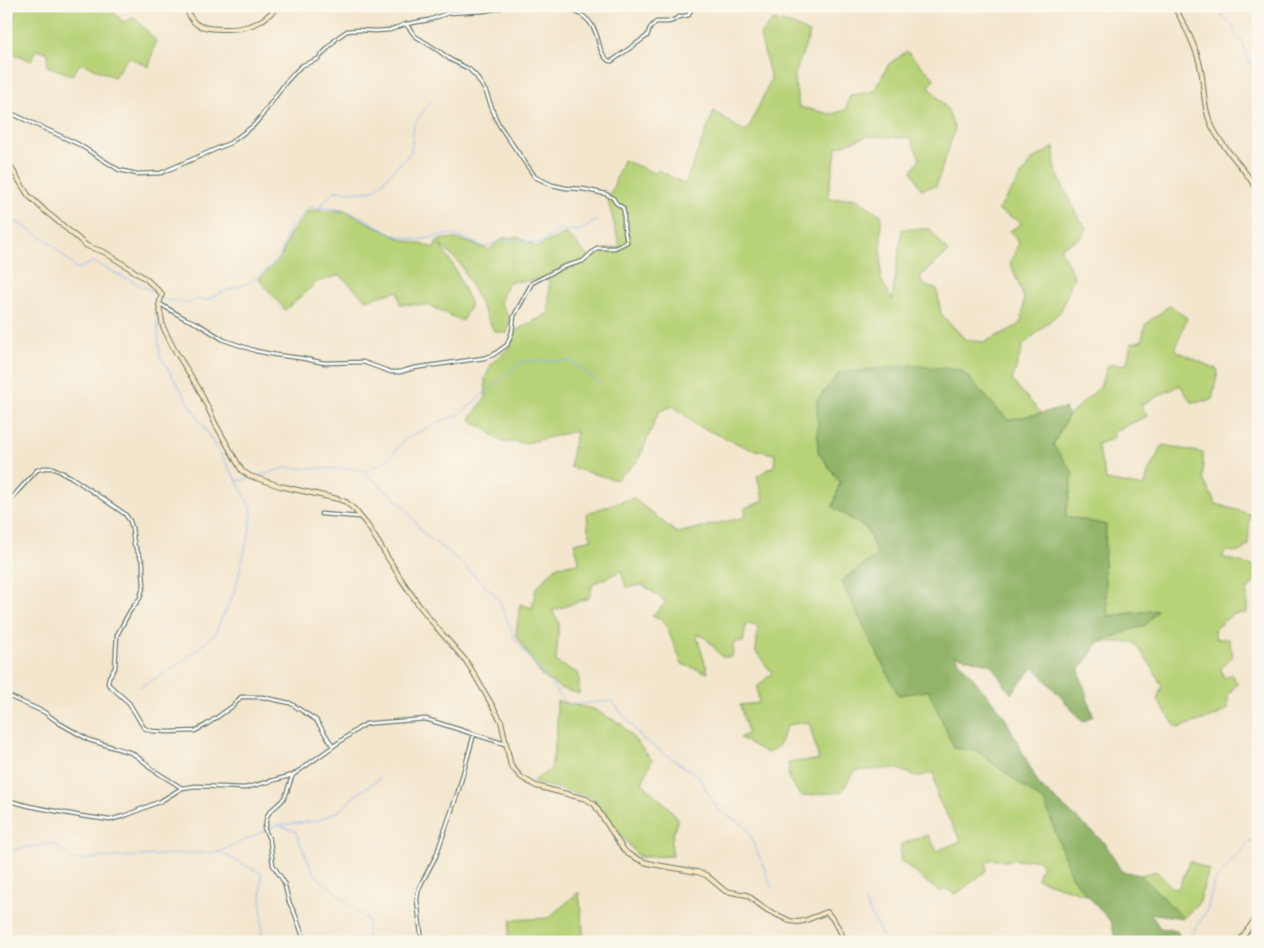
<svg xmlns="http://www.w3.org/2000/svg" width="1264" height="948" font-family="'Gentium Book Plus',serif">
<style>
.green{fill:#b7d277;stroke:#6b8856}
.forest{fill:#91b468;stroke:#58784e}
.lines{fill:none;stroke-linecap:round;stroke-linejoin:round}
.stream{stroke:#88b7f3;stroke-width:1}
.street-casing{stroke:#69786a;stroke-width:5}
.secondary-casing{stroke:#69786a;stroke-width:6}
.street{stroke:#fff;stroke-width:2.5}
.secondary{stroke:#f9e7c3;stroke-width:4}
</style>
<rect width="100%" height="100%" fill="#fbf7ec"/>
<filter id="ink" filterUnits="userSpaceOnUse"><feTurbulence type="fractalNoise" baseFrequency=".02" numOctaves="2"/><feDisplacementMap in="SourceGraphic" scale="10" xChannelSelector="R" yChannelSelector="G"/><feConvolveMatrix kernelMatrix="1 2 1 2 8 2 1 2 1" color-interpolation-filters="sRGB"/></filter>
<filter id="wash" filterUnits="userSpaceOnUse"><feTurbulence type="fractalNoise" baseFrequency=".0096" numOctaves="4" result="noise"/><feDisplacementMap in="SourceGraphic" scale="20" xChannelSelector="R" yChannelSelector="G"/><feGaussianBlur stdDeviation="1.12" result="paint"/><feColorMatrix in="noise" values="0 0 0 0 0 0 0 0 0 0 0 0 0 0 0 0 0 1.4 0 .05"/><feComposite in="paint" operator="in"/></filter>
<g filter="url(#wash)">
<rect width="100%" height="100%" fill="#f3e6cd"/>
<path class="green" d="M18,6H107L124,22L134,17L156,41L149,67L129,57L114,77L81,63L72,75L47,66L48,53L38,49L31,61L19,55L6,56V32L10,33Z
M773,20L793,25L810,33L794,77L799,107L831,114L846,110L850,95L873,92L889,64L907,51L934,78L929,87L947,109L955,129L936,186L921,189L912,171L920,158L910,138L868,136L837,147L827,199L855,198L881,215V280L892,300L902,229H930L948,252L920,277L925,286L937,289L941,314L966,340L985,342L1017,326L1022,320L1024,298L1010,262L1019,243L1010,231L1022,223L998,210L1032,160L1054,147L1055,169L1074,210L1086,228L1082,237L1060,248L1074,276L1061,311L1023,345L1012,381L1041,413L1008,420L961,370L818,452L840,482L833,507L867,529L929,691L954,748L977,751L1045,803L1071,876L1087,895L1037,879L1042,865L1037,859L1003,861L992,859L986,863V871L956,894L945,889L939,892L900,860L901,844L928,835L937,851L961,841L937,797L934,772L918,777L895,768L855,771L841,792L801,796L789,779L788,762L819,760L809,722L787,725L778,747L767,753L740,738L748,733L740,705L759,703L757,687L772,673L756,652L758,626L746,624L743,642H734L732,657H722L706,638L696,634L708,673L682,664L664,621L652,616L666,602L643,585L626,587L621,571L593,584L589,598L552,611L559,622L556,662L579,674V694L560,688L541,675L516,635L520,604L532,608L536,588L557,566L580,563L574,543L592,539L588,530L587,513L633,498L677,533L745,517V508L764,501L757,476L774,466L775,454L750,449L694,424L674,406L659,411L638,461L616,480L570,467L576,431L525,443L503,442L470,419L486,397L485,378L492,363L509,348L515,331L549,313V279L508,282L500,302L510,319L507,333L494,331L460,263L439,244L453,265L471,305L462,321L428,305L400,304L398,291L366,300L340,275L317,282L285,310L259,279L282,255L290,234L309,210L345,211L401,239L435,248L436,242C453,233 473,245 489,250L503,238L519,237L537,247L566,233L591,259L600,250L620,247L608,201L623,160L655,173L658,170L685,184L714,111L734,125L747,132L771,79L760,35Z
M1170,305L1187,318L1175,350L1218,370L1212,400L1191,402L1180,385L1141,405L1147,416L1115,431L1113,439L1097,444L1106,480L1144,487L1149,470L1163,445L1203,453V479L1216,504L1250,514L1248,546L1239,552L1226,551L1222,557L1257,567L1256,580L1247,591V613L1233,614L1214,629L1216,639H1229L1233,656L1221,668L1224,678L1232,674L1237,684L1228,695V709L1216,716L1177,728L1157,700L1162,686L1152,667L1134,642H1099L1147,624L1157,610L1108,616L1104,571L1106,525L1066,516L1073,473L1053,445L1068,416L1100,387L1108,365L1127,364L1131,343L1142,341L1145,325Z
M557,701L593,709L621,724L652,760L642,783L667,806L678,818L671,842L673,856L639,857L634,851L613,825L592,797L532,782L551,769L557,732Z
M1190,861L1209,870L1198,904L1183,918L1141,875L1156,871L1171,886L1178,889Z
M579,892L584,942H507L511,920L548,918Z"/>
<path class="forest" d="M911,365L961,370L1008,420L1065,408L1068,416L1053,445L1073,473L1066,516L1106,525L1104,568L1108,616L1157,610L1147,624L1099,642L1079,671L1093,716L1083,722L1034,667L1011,694L991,665L954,655L1003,714L1039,785L1105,843L1121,871L1141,875L1183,918L1150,913L1160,928L1177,931L1182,942H1116L1111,922L1071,876L1045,803L977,751L954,748L929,691L898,695L841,581L877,555L867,529L833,507L840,482L818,452L817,400L839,373Z"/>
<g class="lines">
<path class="stream" d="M1229,6L1222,16L1233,26L1236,37L1243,42L1245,53L1258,75
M318,208L335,191L360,192L375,190L411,152L414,124L432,101
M6,216L47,240L77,269L93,262L152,291L155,295L160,356L237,481L250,478
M156,295L158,298L165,300L189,303L197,299L207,300L223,292L246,284L263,274L280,257L288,231L310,207L345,210L366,219L390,234L418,240L451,234L485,247L502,240L541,243L561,230L579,231L598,220
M365,471L389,459L405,439L441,421L457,416L523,361H571L599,383
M257,476L286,468L361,469L402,504L424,534L455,557L498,598L515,639L567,705L612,701L642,738L698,776L719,811L747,827L772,887
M140,687L178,665L214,635L234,593L249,534L252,510L237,482
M278,825L317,821L339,811L356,795L380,778
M6,851L53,843L73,860L98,858L219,852L261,873L262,934L265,942
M219,852L277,825L295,831L313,872L368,921L367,942
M865,903L883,937L888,942
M1192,942L1191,935L1207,911L1214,882L1249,842L1258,841"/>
</g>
</g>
<g filter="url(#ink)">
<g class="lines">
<g class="street-casing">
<path id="street" d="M558,6C573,11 586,13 594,29C600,40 598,53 609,61H612L647,36L650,28L656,22H668L672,21L679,17L689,15V13L694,6
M6,111L78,144L119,170L137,174L161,173L230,143L253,126L260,118L286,82L301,66L318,59L337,38L347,31L357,30L376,31L390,30L406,24L429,20L448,13L484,11L500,8L505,6
M160,304L184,318L198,324L224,340L256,351L276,355L300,358L325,363L363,362L391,372H400L414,368L484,358L493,355L507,345L512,332L514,316L532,283L563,267L583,261L597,248H615L627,242L624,227V212L623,208L616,203L613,198L606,194L583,189L566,188L552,185L535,177L501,128L496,119L486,92L476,76L469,69L451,60L439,51L415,36L406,24
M6,506L17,492L37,470L44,468H53L71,477L96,494L125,514L130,521L132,528L134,544L143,563V572L144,584L140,598L130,611L117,635L115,668L109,677L108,684L129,703L144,728L152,731L169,732L195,731L206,725L233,706L241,697H262L290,703L316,720L333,746
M321,514L360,517
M6,695L44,712L59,723L89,740L132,753L147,764L150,768L182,788
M293,775C289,782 288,793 284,798C277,808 264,811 266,825L264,828L270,841L273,865L284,882L289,902L295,914L305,942
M6,800L29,806L81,816L110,820L127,815L161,801L182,788L196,786L245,788L293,775L359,728L366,724L374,723L426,719L505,744
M422,942L417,900L418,892L421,884L436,856L458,792L474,734"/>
</g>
<g class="secondary-casing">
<path id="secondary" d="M185,6C188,12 190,19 195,23C204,31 238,30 249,26C261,23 270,14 279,6
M1174,6C1185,26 1197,48 1201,70C1204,86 1203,103 1209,119C1219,147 1245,166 1258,192
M6,165L10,166L28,195L45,211L61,224L87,246L104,252L120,262L146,279L162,294L159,305L163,327L174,349L199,389L216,425L242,471L250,476L280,486L338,499L346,502L355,510L368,526L401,579L418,604L437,628L466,661L473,672L501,721L511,766L521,777L536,786L586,799L594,804L598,810L623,849L628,854L644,862L657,865L697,872L706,875L725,891L747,895L767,910L790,921L797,922L804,921L827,912C834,920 842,931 844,942
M1239,942L1258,915"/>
</g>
<use href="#street" class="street"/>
<use href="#secondary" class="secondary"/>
</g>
</g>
<rect width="1264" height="948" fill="none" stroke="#fbf7ec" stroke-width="25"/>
</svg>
